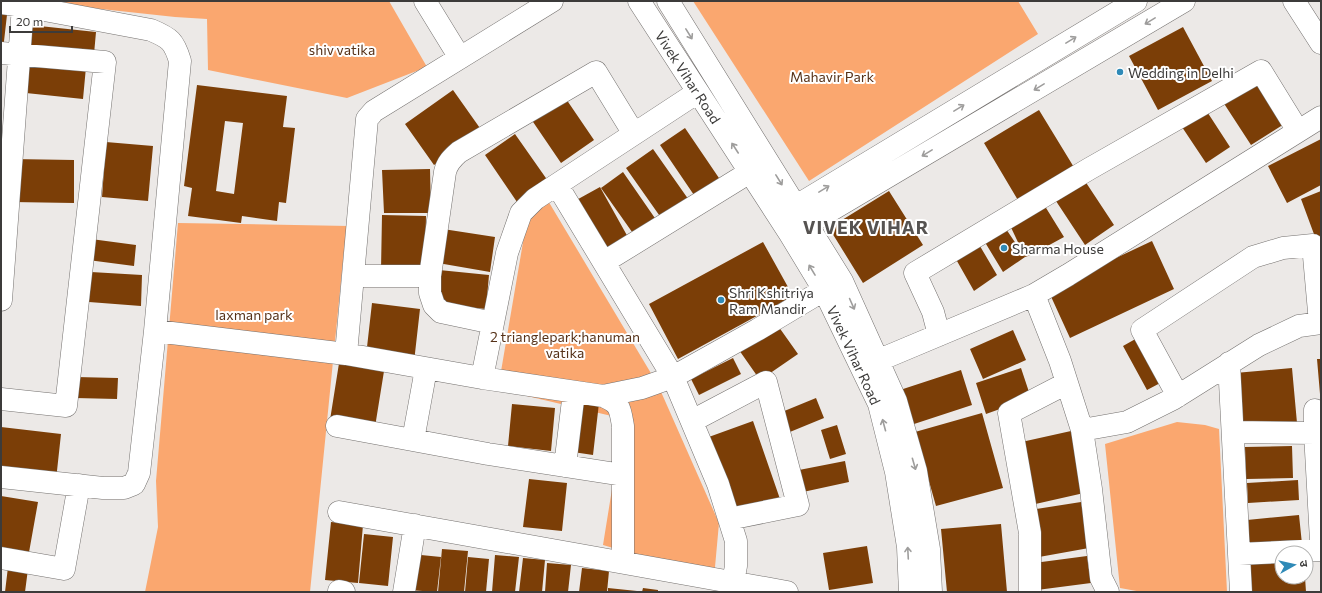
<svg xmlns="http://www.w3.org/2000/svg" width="1322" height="593" font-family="Commissioner,'Noto Sans Devanagari',sans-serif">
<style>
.green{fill:#faa76f}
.building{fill:#7b3e07;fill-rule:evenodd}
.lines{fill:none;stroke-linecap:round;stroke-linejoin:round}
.minor-casing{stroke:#74716f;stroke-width:23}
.minor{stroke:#fff;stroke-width:22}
.oneway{stroke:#9e9d9c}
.poi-dot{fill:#2f8ab7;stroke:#fff;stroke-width:1.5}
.labels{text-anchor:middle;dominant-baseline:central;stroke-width:4;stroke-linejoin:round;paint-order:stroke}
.park-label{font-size:14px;fill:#563219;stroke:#fff}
.poi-label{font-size:14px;fill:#3c3b3a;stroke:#fff;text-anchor:start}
.street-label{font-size:14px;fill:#3c3b3a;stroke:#fff}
.district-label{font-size:18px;font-weight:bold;letter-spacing:1px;fill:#565351;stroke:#fff}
</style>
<rect width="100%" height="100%" fill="#ece9e7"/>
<path class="green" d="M27,1H389L427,67L347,98L208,70L207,19L175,17Z
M693,1H1018L1038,34L809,181Z
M547,199L658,385L719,523L714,578L603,545L622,427L620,418L498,389L528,213Z
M178,223L349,226L344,251L310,592H145L158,527L156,481Z
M1177,422L1205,425L1219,429L1227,592H1142L1120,588L1105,444Z"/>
<path class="building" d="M1,5L8,6L3,50H1Z
M30,25L96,32L94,54L28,48Z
M1183,27L1212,81L1158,110L1129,56Z
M29,62L86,67L83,99L26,93Z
M1262,77L1289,121L1251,145L1223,102Z
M197,85L287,96L283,127L295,128L286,203L279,202L277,221L242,216L241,223L188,216L192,188L184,186ZM225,121L243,123L234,194L216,191Z
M453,90L482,131L434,165L405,124Z
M562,93L594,140L561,163L529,116Z
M1204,107L1230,147L1206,163L1180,124Z
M1039,110L1075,169L1019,202L984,143Z
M685,128L721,181L696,198L660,145Z
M515,134L548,181L517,202L485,155Z
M1321,139V185L1287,203L1268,166Z
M106,142L153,146L148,201L102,197Z
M653,149L691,203L664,222L626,168Z
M12,159L74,160V203L12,202Z
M430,169L431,213H384L382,170Z
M623,172L659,224L637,239L601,188Z
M1083,178L1114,225L1085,245L1054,198Z
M600,187L629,239L600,255L571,203Z
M889,191L923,245L863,283L829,228Z
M1321,191V244L1318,245L1301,199Z
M1043,203L1064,237L1031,255L1025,257L1007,219Z
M382,215L426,216L425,271L381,270Z
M1004,226L1025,257L1003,272L983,239Z
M443,229L495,237L490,272L438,263Z
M91,239L136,245L134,266L88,260Z
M977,241L997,275L974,291L953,254Z
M1152,241L1174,289L1070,338L1048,290Z
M763,242L793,296L678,359L649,304Z
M439,270L489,275L486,309L436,304Z
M91,272L142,275L141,306L89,302Z
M372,303L420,309L414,362L366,356Z
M776,323L798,354L760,380L739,350Z
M1013,330L1026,360L983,379L970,349Z
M1139,337L1164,381L1147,390L1123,346Z
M340,357L385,365L375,427L330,420Z
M733,358L741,374L699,395L691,379Z
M1317,359H1321V393L1320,394Z
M1021,368L1031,398L986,414L976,383Z
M1292,368L1297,423L1240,429L1235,373Z
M961,370L972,405L911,425L900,390Z
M76,377L118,378L117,399L75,398Z
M816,398L824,418L785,434L777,414Z
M578,401L599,403L593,455L573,452Z
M512,404L555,408L551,451L508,446Z
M982,413L1003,488L936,506L915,432Z
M753,421L780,499L732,516L706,438Z
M837,425L846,454L830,459L821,430Z
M1,427L61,434L56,480L1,474Z
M1071,431L1084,493L1031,505L1017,443Z
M1292,446L1293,478L1246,479L1245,447Z
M845,461L849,482L803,492L799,470Z
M529,479L567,483L562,531L523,527Z
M1298,480L1299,500L1248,503L1247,483Z
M1,496L38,502L28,558L1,554Z
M1081,502L1089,548L1039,557L1030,510Z
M1299,515L1302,544L1249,549L1247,520Z
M331,522L363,525L358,583L325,580Z
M1001,524L1007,592H947L941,529Z
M364,534L393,537L388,586L359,583Z
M867,546L873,583L829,590L823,553Z
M442,549L468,551L464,592H438Z
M411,554L441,557L437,592L408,590Z
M495,555L519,557L515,592H492Z
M1087,556L1091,583L1037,590L1034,563Z
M468,557L489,559L486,592H465Z
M523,558L545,560L542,592H519Z
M1282,562V577H1305L1306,592H1246L1244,564Z
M547,563L571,565L568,592H545Z
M8,567L28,569L25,592H5Z
M582,568L609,571L607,592H579Z
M608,588L637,591V592H608Z
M643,588L658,590V592H642Z"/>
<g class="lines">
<g class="minor-casing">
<path id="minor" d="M425,1L460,58
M552,1L374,111L367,119L346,354L482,378L603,396C620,403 620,408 623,426V562
M639,1L790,234L824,290L879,404L896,472L908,547L910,592
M668,1L842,281L896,401L916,471L929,549L931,592
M1294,1L1321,43
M1,3L23,6L151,30C170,38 174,41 180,61L155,331L139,473L134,484L124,488H103L1,477
M1,53L105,62L66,406L1,399
M557,185L673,377L718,484L736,541V566L733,582
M783,214L1136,1
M794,232L1184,1
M604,262L750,172
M353,276H430L445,172C447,163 452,158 459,152L596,72L634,134
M430,276V293L434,305L441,312L493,323
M1034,295L1060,361L1082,430L1091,489L1101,578L1108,592
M1,300L23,6
M155,331L346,354
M939,335L933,312L915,273L1089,169L1261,71L1298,131
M1229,363L1241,592
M865,366L1034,295L1068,275L1321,117
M482,378L507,253L521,213L535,199L698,92
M603,396L642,388L673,377L757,330L824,290
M1178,396L1142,330L1253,257L1283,248L1313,245L1320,323
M1315,410V433L1321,541
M692,421L766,382L798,505L729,519
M337,426L488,454L623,475
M1082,430L1127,422L1173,399L1259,345L1299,326L1321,323
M1233,432L1315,433
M413,440L426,369
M565,466L574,392
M339,512L787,592
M1239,554L1321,550
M1,558L64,569L79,485
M339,591L344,592
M404,592L415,525
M1030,592V533L1009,413L1067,383"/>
</g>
<use href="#minor" class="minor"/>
</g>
<defs><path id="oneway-shaft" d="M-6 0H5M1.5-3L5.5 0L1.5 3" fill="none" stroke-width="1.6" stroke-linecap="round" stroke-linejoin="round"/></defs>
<g class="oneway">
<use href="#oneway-shaft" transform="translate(1150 21) rotate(149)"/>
<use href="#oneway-shaft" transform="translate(689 34) rotate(58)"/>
<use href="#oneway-shaft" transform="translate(1071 40) rotate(-31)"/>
<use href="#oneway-shaft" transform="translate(1039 87) rotate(149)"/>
<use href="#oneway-shaft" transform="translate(959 108) rotate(-31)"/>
<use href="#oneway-shaft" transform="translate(735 148) rotate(-123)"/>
<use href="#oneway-shaft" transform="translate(927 153) rotate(149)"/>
<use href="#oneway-shaft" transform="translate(779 180) rotate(58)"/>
<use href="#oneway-shaft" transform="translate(824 189) rotate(-31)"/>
<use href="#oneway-shaft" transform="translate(812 270) rotate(-121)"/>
<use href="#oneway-shaft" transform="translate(852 304) rotate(66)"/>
<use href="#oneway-shaft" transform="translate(884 425) rotate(-105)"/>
<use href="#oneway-shaft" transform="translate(914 464) rotate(74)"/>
<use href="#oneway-shaft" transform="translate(908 553) rotate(-93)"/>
</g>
<g class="poi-dot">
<circle cx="1120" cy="72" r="4"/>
<circle cx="1004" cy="248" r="4"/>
<circle cx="721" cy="300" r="4"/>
</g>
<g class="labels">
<g class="park-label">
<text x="342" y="49">shiv vatika</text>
<text x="832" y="76">Mahavir Park</text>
<text x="254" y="314">laxman park</text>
<text x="565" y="336">2 trianglepark;hanuman<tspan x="565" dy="16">vatika</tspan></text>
</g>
<g class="poi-label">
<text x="1128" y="72">Wedding in Delhi</text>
<text x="1012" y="248">Sharma House</text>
<text x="729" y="292">Shri Kshitriya<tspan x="729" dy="16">Ram Mandir</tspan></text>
</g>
<g class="street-label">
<text transform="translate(688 77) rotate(57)">Vivek Vihar Road</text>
<text transform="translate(854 355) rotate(65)">Vivek Vihar Road</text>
</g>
<g class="district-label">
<text x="866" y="227">VIVEK VIHAR</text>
</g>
</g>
<rect width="1322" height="593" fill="none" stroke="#3c3b3a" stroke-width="4"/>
<g transform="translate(1294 565) rotate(82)"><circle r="19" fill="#ffffff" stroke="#b1b1b0"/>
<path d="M0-3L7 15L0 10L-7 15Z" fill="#2f8ab7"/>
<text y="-6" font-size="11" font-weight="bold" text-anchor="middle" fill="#3c3b3a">उ</text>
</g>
<path d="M10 26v6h62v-6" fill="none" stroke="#3c3b3a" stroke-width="2"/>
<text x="16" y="26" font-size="12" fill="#3c3b3a" stroke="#ffffff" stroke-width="3" paint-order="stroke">20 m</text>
</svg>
